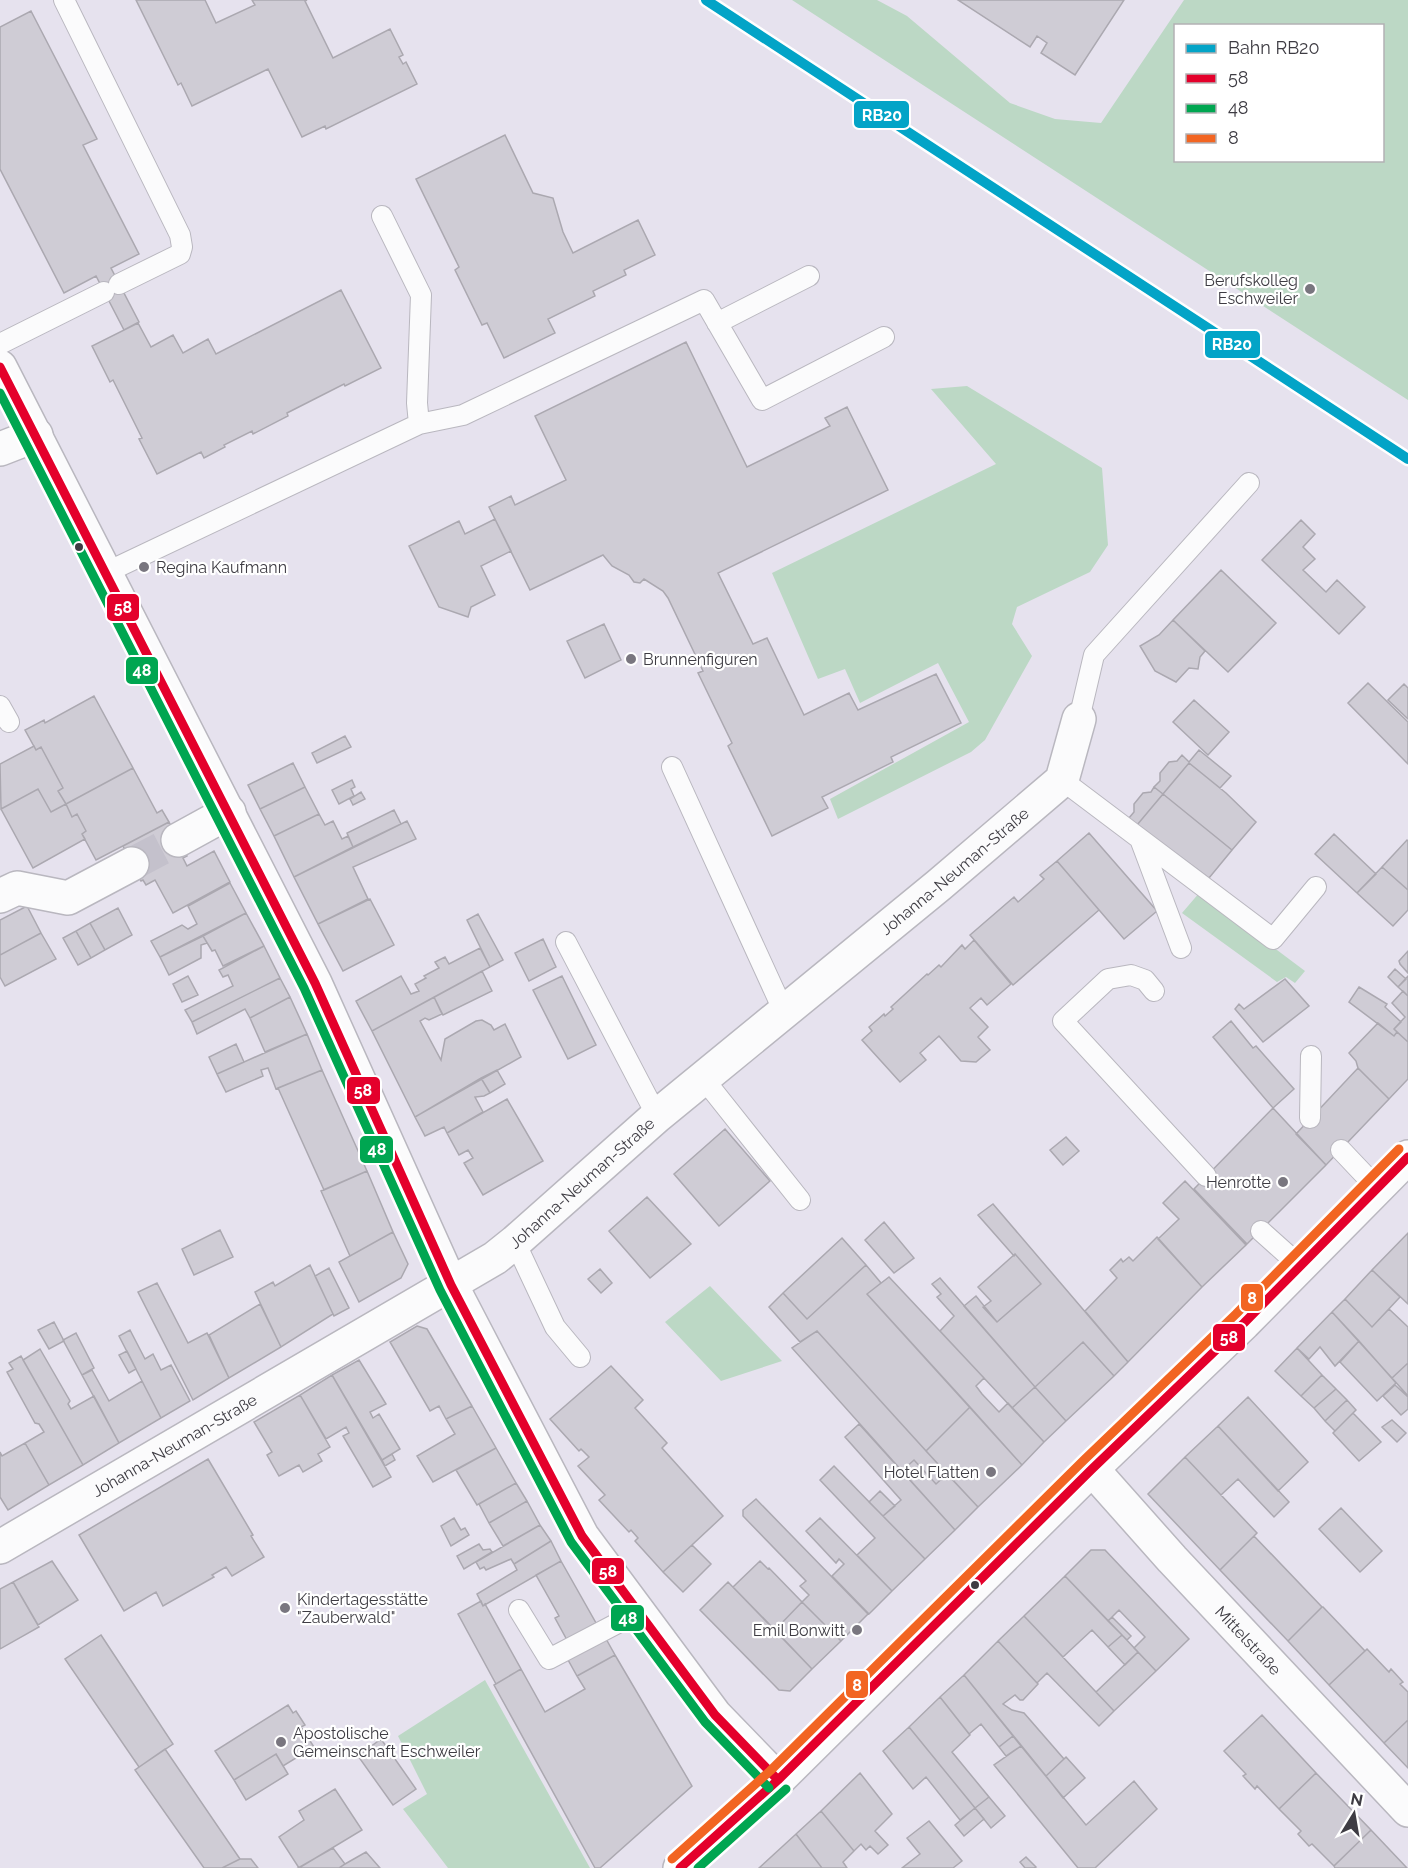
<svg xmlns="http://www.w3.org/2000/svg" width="1408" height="1868" font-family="Raleway,sans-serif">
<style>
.green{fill:#bcd8c5;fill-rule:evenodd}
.building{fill:#cfccd5;stroke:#aba8b0;stroke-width:1.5}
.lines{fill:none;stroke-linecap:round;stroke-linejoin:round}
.street-tunnel{stroke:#c4c1cc;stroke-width:33;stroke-dasharray:33 16;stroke-linecap:butt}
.lane-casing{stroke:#b9b7bf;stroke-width:22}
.street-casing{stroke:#b9b7bf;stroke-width:36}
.secondary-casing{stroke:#b9b7bf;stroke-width:36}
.lane{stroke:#fbfbfc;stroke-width:20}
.street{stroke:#fbfbfc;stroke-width:33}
.secondary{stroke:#fbfbfc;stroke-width:33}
.bus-1-casing{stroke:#fff;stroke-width:14}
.bus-2-casing{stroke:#fff;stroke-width:14}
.bus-3-casing{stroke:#fff;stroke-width:14}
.bus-1{stroke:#e4002b;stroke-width:9}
.bus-2{stroke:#00a651;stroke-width:9}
.bus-3{stroke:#f26522;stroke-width:9}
.rail-1-casing{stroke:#fff;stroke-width:15}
.rail-1{stroke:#03a4c7;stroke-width:10}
.poi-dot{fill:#79767f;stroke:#fff;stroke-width:2}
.bus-dot{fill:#3e3c43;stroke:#fff;stroke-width:2}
.labels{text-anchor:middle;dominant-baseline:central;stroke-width:4.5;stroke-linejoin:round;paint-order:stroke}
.poi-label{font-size:16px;fill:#3e3c43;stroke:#fff;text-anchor:end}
.street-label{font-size:16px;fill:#3e3c43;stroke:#fff}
.line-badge{stroke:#fff;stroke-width:2}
.badge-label{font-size:16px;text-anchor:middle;font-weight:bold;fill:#fff}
</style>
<rect width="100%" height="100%" fill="#e6e2ee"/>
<path class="green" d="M792,0H877L907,16L1010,103L1055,119L1101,123L1184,0H1408V400ZM1176,26H1382V160H1176Z
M967,386L1102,468L1108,545L1090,572L1017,607L1012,624L1032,656L985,740L971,752L838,819L830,799L969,722L938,663L860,703L845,669L818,679L772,573L996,464L931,389Z
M1200,892L1305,971L1295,983L1286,977L1277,982L1182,913Z
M710,1286L782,1361L721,1381L665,1322Z
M485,1680L590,1868H448L403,1809L427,1794L398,1736Z"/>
<path class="building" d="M136,0H205L216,23L255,5L252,0H307L305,1L333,58L390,29L403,55L399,57L403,64L406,62L417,84L326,129L325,126L302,137L268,69L192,106L181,83L178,85Z
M958,0H1124L1075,75L1041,53L1047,43L1037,36L1030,47Z
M31,11L97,139L83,145L139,254L111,268L139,322L124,330L96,276L64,293L0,169V27Z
M505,135L533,193L553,198L563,232L573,253L638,220L655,255L624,270L626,275L593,291L595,296L548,319L555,333L504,358L487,323L482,325L455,270L459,267L416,179Z
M341,290L381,368L345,386L344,384L287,413L288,416L253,434L252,431L224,445L225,447L204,458L201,452L157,474L139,439L142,438L113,380L110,382L92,346L138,323L151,347L173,335L183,353L208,339L216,354Z
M686,342L747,467L830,426L825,418L847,407L888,490L718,573L753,644L767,638L804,715L849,693L858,710L936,674L961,723L891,757L893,762L822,797L828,808L772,836L728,746L732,743L698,673L703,671L668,598L663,591L644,579L640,583L634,582L629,575L612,566L603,555L530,590L489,507L511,496L515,505L566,480L535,416Z
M495,519L511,551L481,566L495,595L471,607L468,617L439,607L409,546L459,521L465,534Z
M1301,520L1315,534L1303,547L1315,559L1303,570L1326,592L1337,580L1365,607L1339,634L1262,560Z
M1221,570L1276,623L1228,672L1173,620Z
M1173,620L1205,651L1200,657L1198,669L1189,668L1176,682L1155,671L1140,646L1159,635Z
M604,624L621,660L585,678L567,641Z
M1368,683L1408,722V764L1348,703Z
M1404,684L1408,688V719L1388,700Z
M94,696L133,768L66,804L58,791L63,788L41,747L36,750L25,730L44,720L45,723Z
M1194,700L1229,732L1208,755L1173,722Z
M345,736L351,747L317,763L312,753Z
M34,746L36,750L41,747L63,788L58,791L66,804L51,812L38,789L1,809L0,764Z
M1199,750L1231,776L1220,788L1189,763L1163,794L1154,787L1160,781V773L1169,762L1177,761L1182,755L1189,762Z
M293,763L305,787L260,809L248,785Z
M1189,763L1226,793L1256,822L1232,850L1163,794Z
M133,768L157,813L162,810L169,822L96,860L82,834L86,831L77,814L72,817L66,804Z
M352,780L355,787L351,789L354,796L339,804L332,790Z
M305,787L319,814L274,836L260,809Z
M1154,787L1163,794L1137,825L1129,818L1134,812V804L1143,793L1151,792Z
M38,789L51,812L66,804L72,817L77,814L86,831L82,834L85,839L33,868L1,809Z
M361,792L365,799L353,805L350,799Z
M1163,794L1232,850L1209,878L1137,825Z
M394,810L401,824L353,847L347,833Z
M319,814L325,825L333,821L342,839L348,836L353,847L294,877L274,836Z
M407,821L416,839L353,867L368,899L318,924L294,877Z
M169,822L187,856L183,858L187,866L214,851L230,882L173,913L155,880L146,885L143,880L141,881L123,846Z
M1089,833L1157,911L1124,939L1057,861Z
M1334,834L1376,874L1357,893L1315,854Z
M1407,840L1408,841V890L1382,867Z
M1057,861L1099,910L1013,985L970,935L1014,897L1018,902L1044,879L1040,875Z
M1382,867L1408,890V910L1393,926L1357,893Z
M230,883L246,913L160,957L151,941L182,925L188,929L197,924L188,906Z
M370,899L394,945L343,971L318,924Z
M27,906L41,933L0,955V920Z
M118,908L132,935L105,950L90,923Z
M246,913L264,946L223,966L215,950L212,951L203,936Z
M478,914L503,960L490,967L467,920Z
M90,923L105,950L91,958L76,931Z
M76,931L91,958L78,965L63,938Z
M41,933L56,959L5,986L0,977V955Z
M203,936L207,943L201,945V958L169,975L160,957Z
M543,939L556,967L529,981L515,953Z
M974,940L1011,984L987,1005L981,998L970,1008L988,1027L978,1037L990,1050L976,1062L961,1061L939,1036L920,1053L926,1060L900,1082L862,1040L872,1031L869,1027L884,1014L885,1016L893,1009L891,1007L927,974L928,975L939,965L941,967L962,945L965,949Z
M264,946L280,978L192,1022L185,1010L233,986L228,975L223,977L219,970Z
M480,948L490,967L372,1031L356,1001L401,976L411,994L419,991L415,984L426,978L424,976L439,968L435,962L445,957L449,964Z
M1408,951V973L1400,964L1399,961Z
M1395,969L1406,979L1398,987L1388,977Z
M482,971L492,991L443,1015L434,997Z
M188,976L198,995L182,1002L173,984Z
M562,976L596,1045L568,1059L533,990Z
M1408,976V996L1398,987Z
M280,978L290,997L250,1018L245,1009L197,1034L192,1022Z
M1285,979L1309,1006L1263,1042L1235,1009L1239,1004L1244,1009Z
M1359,987L1387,1004L1385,1007L1401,1022L1394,1029L1397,1032L1394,1036L1349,1002Z
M1403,991L1408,996V1042L1394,1029L1405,1017L1392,1003Z
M290,997L307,1034L265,1052L250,1018Z
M434,997L442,1014L429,1020L425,1018L420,1021L441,1060L445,1039L476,1021L482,1020L491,1025L494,1030L505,1024L521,1057L415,1117L372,1031Z
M1231,1021L1253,1048L1256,1046L1294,1089L1273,1108L1213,1037Z
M1378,1023L1394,1036L1397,1032L1408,1042V1079L1389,1099L1358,1068L1356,1061L1349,1053Z
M307,1034L322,1070L276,1089L268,1068L261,1070L263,1076L226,1092L217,1074Z
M236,1044L244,1062L217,1074L209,1057Z
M1358,1068L1389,1099L1326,1165L1296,1134Z
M322,1070L367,1171L324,1190L278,1088Z
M497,1070L505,1084L490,1093L481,1078Z
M481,1078L490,1093L484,1096L475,1097L483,1112L447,1133L444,1127L425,1136L415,1117Z
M507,1099L543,1161L483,1195L464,1163L473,1158L468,1150L459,1155L447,1133Z
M1273,1108L1326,1165L1247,1244L1194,1189Z
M725,1129L770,1181L719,1226L674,1174Z
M1066,1137L1079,1151L1063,1165L1050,1150Z
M367,1171L393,1232L350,1256L321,1191Z
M1185,1181L1246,1245L1202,1287L1158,1239L1179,1219L1163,1203Z
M647,1197L691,1244L650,1278L609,1231Z
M993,1204L1128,1362L1114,1376L1083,1342L1035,1387L964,1306L976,1296L997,1322L1041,1284L1015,1254L1014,1256L978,1215Z
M884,1222L914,1258L894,1273L865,1240Z
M220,1230L233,1257L194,1275L182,1249Z
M393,1232L408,1264L401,1278L359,1302L339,1262Z
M1408,1233V1304L1372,1270Z
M1157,1237L1202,1287L1128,1362L1085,1311L1117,1278L1110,1270L1121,1259L1123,1262L1129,1257L1133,1261Z
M842,1238L866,1265L807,1319L783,1293Z
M1015,1254L1041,1284L997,1322L983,1307L991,1301L978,1287Z
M310,1265L333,1314L281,1347L255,1292L273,1282L275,1286Z
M866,1265L881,1283L867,1294L970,1407L926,1451L817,1331L800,1342L769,1307L783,1293L807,1319Z
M329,1268L349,1308L334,1316L315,1276Z
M600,1269L612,1283L601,1293L588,1279Z
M1372,1270L1400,1297L1372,1327L1345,1299Z
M889,1277L984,1378L976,1386L982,1394L999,1412L1008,1403L1044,1442L1022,1465L867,1294Z
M940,1278L1035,1387L1012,1408L940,1331L954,1316L937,1297L941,1294L932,1284Z
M157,1283L188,1343L207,1333L229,1378L193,1400L138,1292Z
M1345,1299L1372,1327L1389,1309L1408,1327V1363L1392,1378L1332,1312Z
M260,1304L281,1347L229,1378L209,1335Z
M1332,1312L1359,1341L1335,1366L1320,1347L1309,1359L1297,1348Z
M54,1322L64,1341L49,1349L38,1330Z
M417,1326L427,1329L472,1406L446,1419L439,1406L430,1411L390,1342Z
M130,1330L145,1359L153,1354L161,1370L171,1365L190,1401L161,1418L119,1336Z
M817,1331L947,1474L936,1484L914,1460L902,1471L792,1348Z
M76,1333L94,1368L82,1375L63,1340Z
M1359,1341L1396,1383L1377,1401L1340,1362Z
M1083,1342L1114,1376L1066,1421L1035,1387Z
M1297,1348L1322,1375L1301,1396L1275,1371Z
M40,1349L70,1401L68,1404L71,1409L94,1396L119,1443L83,1465L23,1360Z
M127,1351L136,1369L129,1373L119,1355Z
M21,1356L83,1465L49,1485L25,1443L44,1432L39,1424L35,1423L7,1372L13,1369L9,1363Z
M359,1360L386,1404L370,1412L373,1418L379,1414L400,1449L382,1460L332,1375Z
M1408,1363V1396L1392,1378Z
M611,1366L643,1400L635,1408L667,1443L662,1448L723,1516L663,1572L635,1541L638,1538L631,1530L629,1532L599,1500L605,1495L578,1466L589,1457L581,1449L579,1451L550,1419Z
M92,1370L109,1401L142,1381L161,1418L119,1443L82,1375Z
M332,1375L391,1477L373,1487L343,1436L349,1433L346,1427L326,1439L300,1395Z
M1322,1375L1336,1389L1314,1408L1301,1396Z
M1395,1385L1408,1397V1409L1401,1415L1383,1396Z
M1035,1387L1066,1421L1044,1442L1012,1408Z
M1336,1389L1347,1400L1325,1421L1314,1408Z
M300,1395L330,1447L318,1454L322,1461L303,1472L299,1465L279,1476L267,1455L272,1452L254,1422Z
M1248,1397L1308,1462L1278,1491L1218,1426Z
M1347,1400L1356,1410L1335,1431L1325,1421Z
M472,1406L496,1448L433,1482L417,1456L455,1434L446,1419Z
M970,1407L1022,1465L978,1507L926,1451Z
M1353,1413L1381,1442L1359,1461L1333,1433Z
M1392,1420L1406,1433L1397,1442L1382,1427Z
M859,1424L955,1530L925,1559L883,1516L901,1500L845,1437Z
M1218,1426L1289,1502L1274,1517L1238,1479L1221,1495L1185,1457Z
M25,1443L49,1485L8,1510L0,1497V1452L2,1456Z
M496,1448L516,1483L477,1505L456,1470Z
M392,1454L395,1460L385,1466L382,1460Z
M1185,1457L1257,1533L1220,1570L1148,1494Z
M208,1459L253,1535L251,1536L264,1557L232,1576L226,1567L212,1575L214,1577L163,1606L156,1592L124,1611L79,1535Z
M914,1460L936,1484L947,1474L978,1507L955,1530L902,1471Z
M834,1466L925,1559L892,1591L857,1555L875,1538L820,1480Z
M516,1483L527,1501L489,1523L479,1504Z
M880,1491L895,1506L883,1516L869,1502Z
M756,1499L868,1614L841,1641L802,1602L809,1595L800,1586L806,1581L743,1516V1510Z
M527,1501L540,1525L503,1546L489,1523Z
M1341,1508L1382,1551L1360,1572L1319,1529Z
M454,1518L461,1530L465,1528L469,1535L451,1546L441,1526Z
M820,1518L892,1591L869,1614L832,1576L844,1564L839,1559L836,1563L806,1531Z
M540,1525L551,1541L514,1564L511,1559L486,1570L484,1567L480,1569L476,1562Z
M1254,1536L1322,1607L1288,1641L1220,1570Z
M551,1541L561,1561L483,1606L477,1594L517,1570L514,1564Z
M479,1544L483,1550L490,1549L492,1552L464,1569L457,1556Z
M692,1545L711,1564L683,1592L663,1572Z
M1091,1550H1105L1189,1639L1156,1671L1134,1648L1145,1637L1119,1610L1108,1621L1065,1576Z
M52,1561L78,1600L38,1625L13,1582Z
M561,1561L596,1623L567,1640L555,1618L559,1616L536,1575Z
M760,1561L768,1569L769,1568L802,1602L775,1630L733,1587Z
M1065,1576L1122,1635L1108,1647L1092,1630L1063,1657L1024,1616Z
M13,1582L39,1627L0,1649V1589Z
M728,1582L812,1669L790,1691L779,1690L700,1610Z
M481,1601L483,1606L485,1604L521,1669L496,1684L458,1614Z
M802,1602L841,1641L812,1669L775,1630Z
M1322,1607H1323L1365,1651L1329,1685L1288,1641Z
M1024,1616L1114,1711L1099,1726L1047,1673L1037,1683L998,1641Z
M1112,1617L1131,1636L1127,1640L1108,1621Z
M101,1635L173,1744L139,1767L65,1659Z
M1122,1635L1138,1652L1125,1665L1108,1647Z
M605,1637L615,1655L577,1676L567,1658Z
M998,1641L1038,1684L1023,1700H1020L1015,1695L1003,1704L1012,1710L1024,1713L1064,1759L1046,1776L964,1675Z
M1367,1649L1389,1672L1391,1669L1403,1682L1400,1684L1408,1692V1720L1384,1743L1329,1685Z
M1138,1652L1156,1671L1114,1711L1096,1692Z
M615,1655L692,1786L600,1868H595L494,1685L521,1669L545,1712L585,1689L577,1676Z
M964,1675L1013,1736L999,1747L981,1724L969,1734L940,1697Z
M940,1697L970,1735L952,1752L989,1797L975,1808L909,1727Z
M288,1705L293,1713L296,1711L305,1725L301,1727L314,1747L283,1766L276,1754L234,1780L215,1751Z
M1262,1715L1316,1773L1279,1809L1257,1786L1255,1789L1243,1776L1246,1774L1224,1751Z
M1408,1720V1768L1384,1743Z
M909,1727L975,1808L960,1820L926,1777L913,1789L883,1751Z
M1013,1736L1021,1746L1006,1756L999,1747Z
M381,1739L416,1789L393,1805L358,1756Z
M1021,1746L1086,1825L1134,1781L1157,1809L1095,1868H1078L994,1765Z
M165,1749L240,1859L222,1868H204L135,1770Z
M276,1754L288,1774L246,1800L234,1780Z
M1066,1757L1085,1778L1063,1798L1046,1776Z
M860,1773L892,1814L875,1831L888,1845L878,1854L870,1846L866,1850L861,1844L854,1851L821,1811Z
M1316,1773L1371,1830L1334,1866L1312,1844L1309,1846L1298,1834L1301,1831L1279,1809Z
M335,1789L362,1830L299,1868L279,1837L304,1820L299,1811Z
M989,1797L1005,1816L991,1828L975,1808Z
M975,1808L984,1819L964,1836L955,1825Z
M821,1811L854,1851L843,1862L847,1868H822L796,1834Z
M929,1821L962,1861L953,1868H902L920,1854L907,1838Z
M1371,1830L1407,1868H1335L1334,1866Z
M796,1834L822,1868H759Z
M333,1848L345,1864L339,1868H298Z
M366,1852L380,1868H339L345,1864Z
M1026,1857L1036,1867L1034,1868H1025L1020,1862Z
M240,1859H251L258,1868H222Z"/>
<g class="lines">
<path class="street-tunnel" d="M132,864L178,840"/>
<g class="lane-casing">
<path id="lane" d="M64,0L180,235L182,247L180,254L119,284
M382,216L421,295L417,403L419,424
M717,323L809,276
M0,344L104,292
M105,573L419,424L463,415L704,300L762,400L884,337
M0,706L9,722
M1079,719L1094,655L1249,483
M672,767L784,1012
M1062,780L1273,939L1316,887
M1140,839L1181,948
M566,942L657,1116
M1154,991L1145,980L1131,975L1108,979L1063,1021L1206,1176
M703,1078L800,1200
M1310,1118L1311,1056
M1341,1150L1377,1188
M1261,1231L1300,1266
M515,1242L555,1327L580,1357
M519,1610L549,1659L637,1613"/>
</g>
<g class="street-casing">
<g id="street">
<path d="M0,449L36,435"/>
<path d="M178,840L229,812"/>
<path d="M0,896L17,888L68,898L132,864"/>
<path id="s1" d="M1092,1469L1172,1559L1408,1810"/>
<path id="s2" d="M0,1547L495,1258L515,1242L657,1116L939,885L1062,780L1079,719"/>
</g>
</g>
<g class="secondary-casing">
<path id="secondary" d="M0,367L315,983L451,1285L582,1536L715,1715L778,1780
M680,1868L778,1780L1092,1469L1244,1323L1408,1157"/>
</g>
<use href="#lane" class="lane"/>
<use href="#street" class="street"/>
<use href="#secondary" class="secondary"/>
<g class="bus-1-casing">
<path id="bus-1" d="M0,367L315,983L451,1285L582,1536L715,1715L778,1780
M680,1868L778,1780L1092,1469L1244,1323L1408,1157"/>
</g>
<g class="bus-2-casing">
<path id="bus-2" d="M0,393L304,988L440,1290L571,1542L705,1722L769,1788
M698,1868L786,1789"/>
</g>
<g class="bus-3-casing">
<path id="bus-3" d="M672,1859L770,1771L1084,1460L1236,1314L1399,1149"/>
</g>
<use href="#bus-1" class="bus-1"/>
<use href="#bus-2" class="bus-2"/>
<use href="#bus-3" class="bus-3"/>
<g class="rail-1-casing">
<path id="rail-1" d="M706,0L1408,459"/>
</g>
<use href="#rail-1" class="rail-1"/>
</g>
<g class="poi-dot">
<circle cx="1310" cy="289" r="6"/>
<circle cx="144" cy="567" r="6"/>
<circle cx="631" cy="659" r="6"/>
<circle cx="1283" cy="1182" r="6"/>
<circle cx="991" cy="1472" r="6"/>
<circle cx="285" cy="1608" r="6"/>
<circle cx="857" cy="1630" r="6"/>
<circle cx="281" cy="1742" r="6"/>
</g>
<g class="bus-dot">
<circle cx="79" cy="547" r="5"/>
<circle cx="975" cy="1585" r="5"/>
</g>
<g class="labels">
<g class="poi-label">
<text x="1298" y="280">Berufskolleg<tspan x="1298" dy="18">Eschweiler</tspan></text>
<text x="156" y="567" text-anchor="start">Regina Kaufmann</text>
<text x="643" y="659" text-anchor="start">Brunnenfiguren</text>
<text x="1271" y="1182">Henrotte</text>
<text x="979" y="1472">Hotel Flatten</text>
<text x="297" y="1599" text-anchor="start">Kindertagesstätte<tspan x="297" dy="18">"Zauberwald"</tspan></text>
<text x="845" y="1630">Emil Bonwitt</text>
<text x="293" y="1733" text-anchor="start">Apostolische<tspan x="293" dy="18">Gemeinschaft Eschweiler</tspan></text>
</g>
<g class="street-label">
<text stroke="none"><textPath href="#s2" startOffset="1174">Johanna-Neuman-Straße</textPath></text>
<text stroke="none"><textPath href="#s2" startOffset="688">Johanna-Neuman-Straße</textPath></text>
<text stroke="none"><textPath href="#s2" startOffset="202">Johanna-Neuman-Straße</textPath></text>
<text stroke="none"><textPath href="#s1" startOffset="232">Mittelstraße</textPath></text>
</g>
</g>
<g class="line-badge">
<rect x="853" y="100" width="57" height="29" rx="6" fill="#03a4c7"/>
<rect x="1204" y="330" width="57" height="29" rx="6" fill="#03a4c7"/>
<rect x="106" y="593" width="34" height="29" rx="6" fill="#e4002b"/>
<rect x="125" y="656" width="34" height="29" rx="6" fill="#00a651"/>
<rect x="346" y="1076" width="35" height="29" rx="6" fill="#e4002b"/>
<rect x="359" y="1135" width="35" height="29" rx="6" fill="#00a651"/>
<rect x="1240" y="1283" width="24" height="29" rx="6" fill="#f26522"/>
<rect x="1212" y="1323" width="34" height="29" rx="6" fill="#e4002b"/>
<rect x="591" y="1557" width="34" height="28" rx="6" fill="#e4002b"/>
<rect x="610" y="1604" width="35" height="28" rx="6" fill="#00a651"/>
<rect x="845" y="1670" width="24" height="29" rx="6" fill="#f26522"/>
</g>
<g class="badge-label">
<text x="882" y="121">RB20</text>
<text x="1232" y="350">RB20</text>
<text x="123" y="613">58</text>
<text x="142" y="676">48</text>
<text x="363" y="1096">58</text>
<text x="377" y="1155">48</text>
<text x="1252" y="1304">8</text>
<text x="1229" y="1343">58</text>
<text x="608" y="1577">58</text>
<text x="628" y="1624">48</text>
<text x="857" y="1691">8</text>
</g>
<rect x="1174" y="24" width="210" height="138" fill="#ffffff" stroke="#b2b1b4" stroke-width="1.5"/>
<rect x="1186" y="44" width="30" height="9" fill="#03a4c7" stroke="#b2b1b4" stroke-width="1.5"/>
<text x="1228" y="54" font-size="18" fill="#3e3c43">Bahn RB20</text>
<rect x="1186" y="74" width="30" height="9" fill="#e4002b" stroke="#b2b1b4" stroke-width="1.5"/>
<text x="1228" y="84" font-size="18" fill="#3e3c43">58</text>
<rect x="1186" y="104" width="30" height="9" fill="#00a651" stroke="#b2b1b4" stroke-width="1.5"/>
<text x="1228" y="114" font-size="18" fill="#3e3c43">48</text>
<rect x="1186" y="134" width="30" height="9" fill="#f26522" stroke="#b2b1b4" stroke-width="1.5"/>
<text x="1228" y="144" font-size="18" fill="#3e3c43">8</text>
<g transform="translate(1354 1814) rotate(11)" stroke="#ffffff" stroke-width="4.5" paint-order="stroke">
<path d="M0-4.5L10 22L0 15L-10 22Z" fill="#3e3c43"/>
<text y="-9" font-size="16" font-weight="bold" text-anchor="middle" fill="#3e3c43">N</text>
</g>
</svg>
